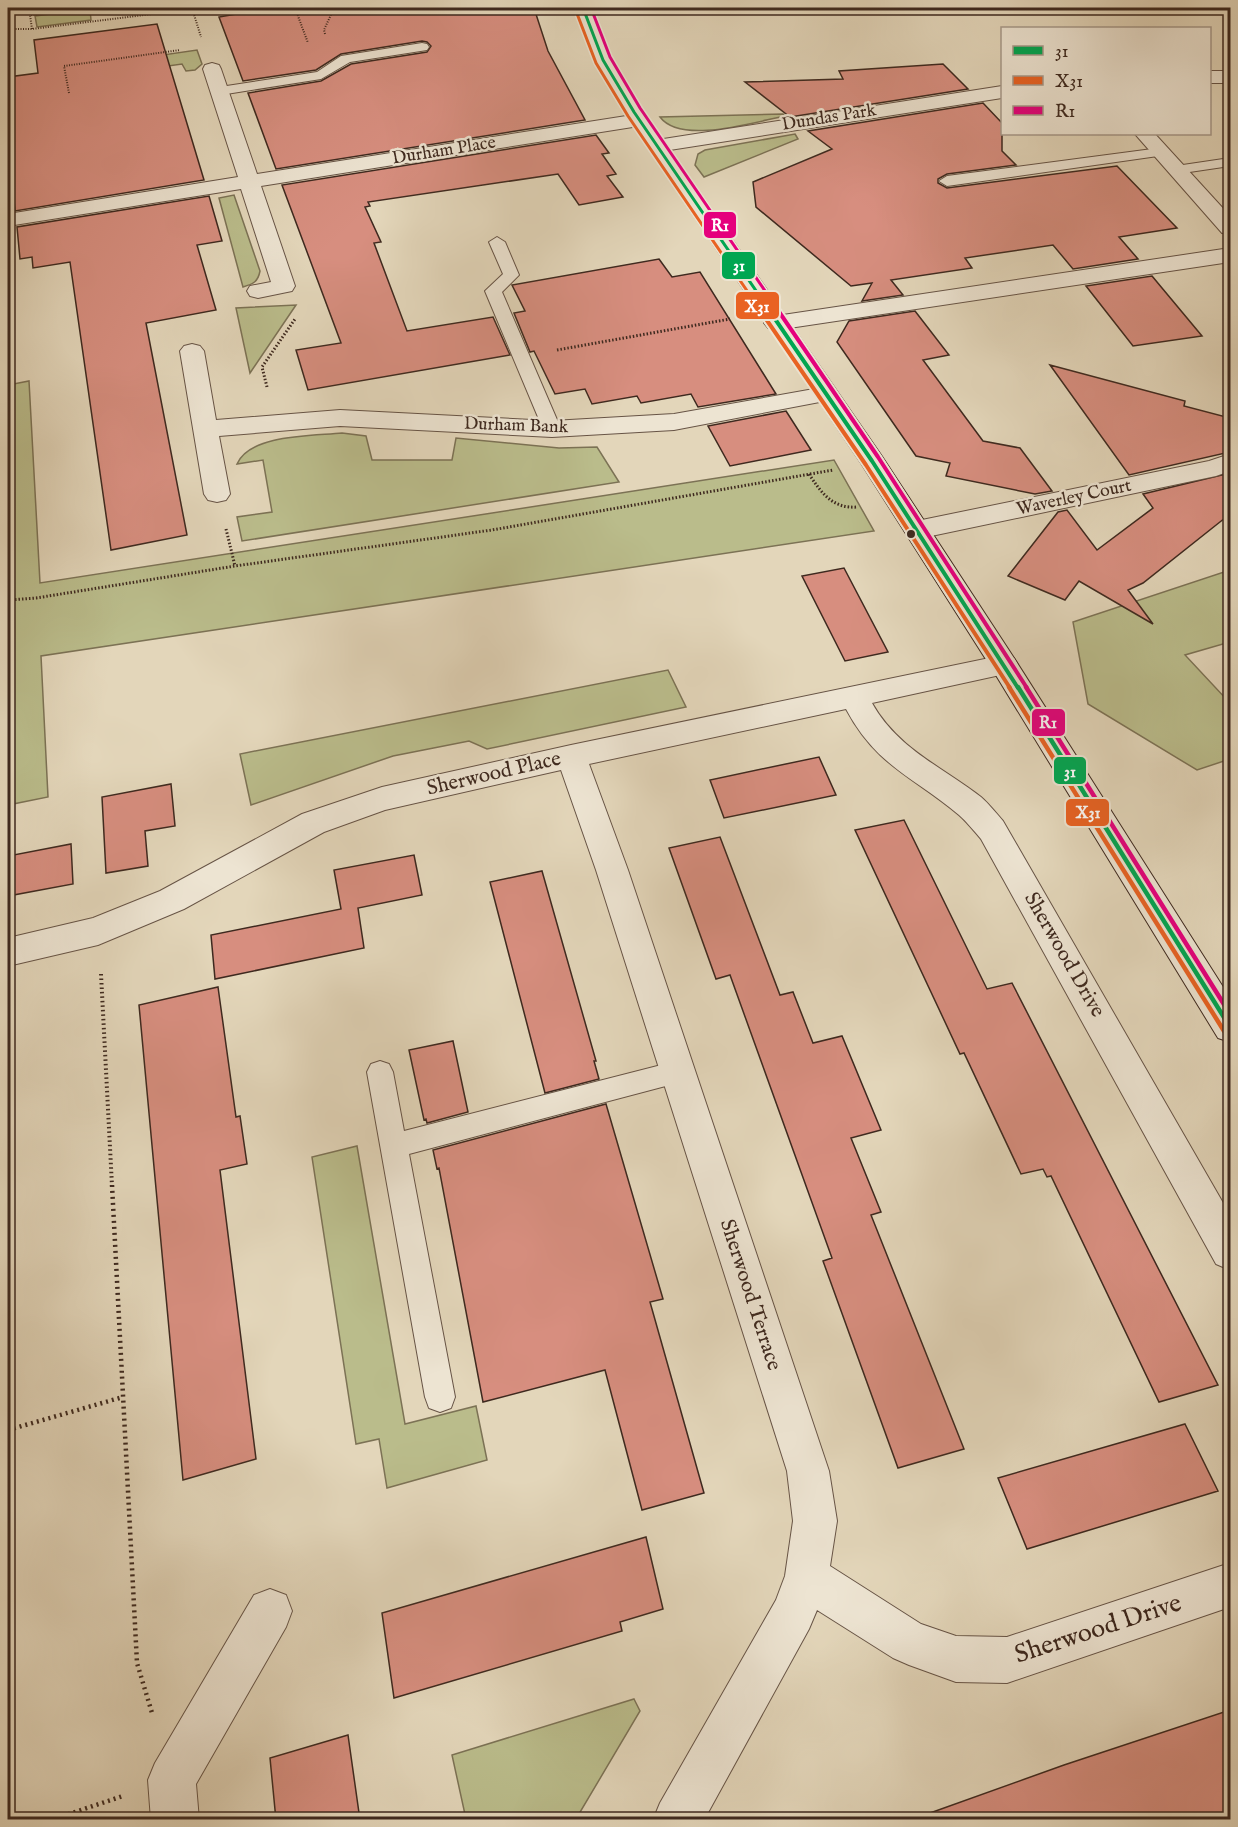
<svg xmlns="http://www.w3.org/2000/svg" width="1238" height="1827" font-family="'IM FELL English',serif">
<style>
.green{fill:#babc8b;stroke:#7c7255;stroke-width:1.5}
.building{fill:#d78e7f;stroke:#3e291f;stroke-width:1.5}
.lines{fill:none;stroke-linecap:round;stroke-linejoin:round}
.lane-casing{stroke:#675446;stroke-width:2}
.street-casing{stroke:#675446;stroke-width:2}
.secondary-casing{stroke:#3e291f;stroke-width:2}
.path-far3{stroke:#3e291f;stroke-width:2;stroke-dasharray:1 1.5;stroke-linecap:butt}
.path-far2{stroke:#3e291f;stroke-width:3;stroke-dasharray:1.5 2;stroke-linecap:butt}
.path-far1{stroke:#3e291f;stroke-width:4;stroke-dasharray:1.5 3;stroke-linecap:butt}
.path{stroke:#3e291f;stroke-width:4.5;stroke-dasharray:2 4;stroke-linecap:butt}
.lane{fill:#ede4d2;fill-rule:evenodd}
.street{fill:#ede4d2;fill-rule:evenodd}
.secondary{fill:#ede4d2;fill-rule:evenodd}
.bus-1-far2-casing{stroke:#ede4d2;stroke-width:6}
.bus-1-far1-casing{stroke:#ede4d2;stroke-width:8}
.bus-1-casing{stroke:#ede4d2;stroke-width:9}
.bus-2-far2-casing{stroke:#ede4d2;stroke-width:6}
.bus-2-far1-casing{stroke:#ede4d2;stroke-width:8}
.bus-2-casing{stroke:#ede4d2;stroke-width:9}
.bus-3-far2-casing{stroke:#ede4d2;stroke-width:6}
.bus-3-far1-casing{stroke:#ede4d2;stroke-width:8}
.bus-3-casing{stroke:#ede4d2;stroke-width:9}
.bus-1-far2{stroke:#00a651;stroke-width:3}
.bus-1-far1{stroke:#00a651;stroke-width:4}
.bus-1{stroke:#00a651;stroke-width:4.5}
.bus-2-far2{stroke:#e96222;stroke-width:3}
.bus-2-far1{stroke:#e96222;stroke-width:4}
.bus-2{stroke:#e96222;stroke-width:4.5}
.bus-3-far2{stroke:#e5007d;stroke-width:3}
.bus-3-far1{stroke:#e5007d;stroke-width:4}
.bus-3{stroke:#e5007d;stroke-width:4.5}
.bus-dot{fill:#3e291f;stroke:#ede4d2;stroke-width:2}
.labels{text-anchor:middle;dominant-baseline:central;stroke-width:5;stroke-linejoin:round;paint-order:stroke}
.far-street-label{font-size:18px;fill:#3e291f;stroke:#ede4d2}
.street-label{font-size:21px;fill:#3e291f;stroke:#ede4d2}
.near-street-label{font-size:26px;fill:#3e291f;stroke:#ede4d2}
.line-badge{stroke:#ede4d2;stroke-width:2}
.badge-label{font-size:16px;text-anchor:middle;font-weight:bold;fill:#fff}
</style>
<rect width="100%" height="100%" fill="#e3d6ba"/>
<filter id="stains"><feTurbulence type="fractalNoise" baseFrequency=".00333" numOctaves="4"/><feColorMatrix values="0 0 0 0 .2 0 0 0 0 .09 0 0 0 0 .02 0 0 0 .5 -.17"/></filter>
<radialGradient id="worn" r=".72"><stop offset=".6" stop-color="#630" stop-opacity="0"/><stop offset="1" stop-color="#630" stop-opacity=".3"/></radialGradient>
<path class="green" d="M90,9L91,20L37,27L35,16Z
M197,50L202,64L195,70L186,71L182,64L132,71L128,60Z
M783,114L785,116C754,122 681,145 660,117Z
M795,134L798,139L704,177L695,165L698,154L705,150Z
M234,195L260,271C258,282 253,284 243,287L219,198Z
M296,305L250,373L236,308Z
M29,381L40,583L834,460L874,531L41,656L48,797L8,805V385Z
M342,433L366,436L372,460H452L456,438L559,448L597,447L619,482L242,541L237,517L272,512L263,460L237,464C250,434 314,436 342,433Z
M1230,570V642L1185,655L1227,700L1230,699V759L1197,770L1088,704L1073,622Z
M668,670L686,707L487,749L469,741L393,756L251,805L240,754Z
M357,1146L405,1424L476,1406L487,1460L387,1488L379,1439L356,1444L312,1157Z
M634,1699L640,1711L576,1819H466L452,1755Z"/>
<path class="building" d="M237,8H534L548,51L585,120L276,169L248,93L321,81L351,64L427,52L431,46L427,42L422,41L341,54L316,70L243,81L219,17L236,14Z
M157,24L204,180L15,211L8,135V77L38,73L34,40Z
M943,64L968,89L790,117L745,82L843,79L839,71Z
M983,103L1002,123V151L1016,165L947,174L938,179V183L947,188L1117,166L1177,228L1119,237L1138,259L1073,269L1053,245L965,258L972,268L891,280L903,295L862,301L872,283L851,286L756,207L753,182L832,149L808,131Z
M596,135L609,153L602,154L616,174L607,176L623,197L579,205L558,174L368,202L370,206L365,207L381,242L374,243L407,331L493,317L510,355L308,390L296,350L341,343L282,185Z
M209,196L222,241L197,245L216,310L146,323L187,535L111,550L70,262L33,268L32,257L20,259L17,227Z
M659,259L672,277L700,272L776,394L698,407L691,394L641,403L637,396L592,404L585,389L555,394L534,351L530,352L514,313L525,311L512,285Z
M1152,276L1202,336L1133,346L1086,286Z
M915,311L949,355L923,360L983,441L1020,448L1052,491L1035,494L946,476L950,463L916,456L837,342L849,321Z
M1050,365L1185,401L1184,406L1230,418V452L1129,475Z
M786,411L811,450L730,466L708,426Z
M1230,473V514L1143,583L1128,590L1153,624L1079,581L1065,600L1008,576L1058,512L1067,510L1097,550L1153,508L1143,494Z
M844,568L888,652L845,661L802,576Z
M819,757L836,795L724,818L710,780Z
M171,784L175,826L145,831L148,866L106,873L102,797Z
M904,820L987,989L1012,983L1218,1385L1159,1402L1051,1176L1047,1177L1043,1169L1021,1174L964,1053L960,1054L855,830Z
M720,837L780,995L793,992L813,1043L842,1036L881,1130L851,1138L881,1212L871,1215L964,1449L898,1468L823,1261L832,1258L730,975L716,979L669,848Z
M71,844L73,884L8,896V856Z
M414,855L422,895L358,908L364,948L215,979L211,935L341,909L334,870Z
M542,871L596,1061H594L599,1079L545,1093L490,882Z
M218,987L236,1117L240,1116L247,1164L220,1170L256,1459L183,1480L139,1005Z
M453,1041L468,1112L427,1123L426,1119L424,1120L409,1050Z
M606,1104L663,1299L650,1302L704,1493L642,1510L605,1370L483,1402L439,1168L437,1169L433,1150Z
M1185,1424L1218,1491L1027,1549L998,1478Z
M646,1537L663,1609L620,1622L622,1631L394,1698L382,1613Z
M1230,1710V1812L1210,1820H932L930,1813L1064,1765Z
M348,1735L360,1820H276L270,1758Z"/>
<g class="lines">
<g class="lane-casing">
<path id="lane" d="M422,43L427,44L429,47L427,50L350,62L321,79L220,95L213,91L220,87L317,72L341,56Z
M1160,148L1167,152L1165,155L947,186L939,181L947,176Z
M1230,158V166L1176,174L1169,170L1176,166Z
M497,237L505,242L519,275L502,292L561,429L558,433H546L543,429L485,291L503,274L489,242Z
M380,1061L389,1064L393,1072L404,1131L677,1061L686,1064L690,1072L686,1080L677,1083L409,1154L455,1397L451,1408L440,1412L429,1408L425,1397L367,1072L371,1064Z"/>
</g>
<g class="street-casing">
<path id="street" d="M212,63L219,65L221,69L257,174L639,114L646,116L649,120L646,124L639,126L261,186L295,286L292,291L258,298L250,296L247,291L250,286L271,282L241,189L8,226V214L238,177L203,69L205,65Z
M1210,71H1230V83H1210Z
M1002,86V98L657,152L650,150L647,146L650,142L657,140Z
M1135,134H1155L1230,216V234L1222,233Z
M1230,248V262L776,330L768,328L764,323L768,318L776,316Z
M192,344L200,346L204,351L216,420L340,410L552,421L674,414L825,387L834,389L837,394L834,399L825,401L674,430L552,437L340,426L219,436L230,494L226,500L217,502L208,500L204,494L180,351L184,346Z
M1230,454V471L1216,476L917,539L908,536L904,530L908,524L917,521L1209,461Z
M1004,655L1014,658L1018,665L1014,672L872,703C897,748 942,767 981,797C989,804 996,813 1003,821L1230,1215V1270L1216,1264L981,839C974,831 967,822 959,815C913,776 877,767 846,709L589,764L628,870L829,1471L837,1521L830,1566L921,1624L956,1636L1007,1637L1230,1563V1607L1007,1683L956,1682L909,1665L893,1658L817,1610L809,1629L704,1820H653L660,1803L776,1600L785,1576L793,1521L787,1471L596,870L561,770L385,810L324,832L184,909L98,945L8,966V938L93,918L160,891L302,814L382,787L571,745Z
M270,1589L286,1595L292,1611L286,1627L196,1784L199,1820H151L148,1780L155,1763L254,1595Z"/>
</g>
<g class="secondary-casing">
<path id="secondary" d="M574,8H592L612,60L644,112L881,455L1014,658L1230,998V1042L1218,1038L994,672L861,463L624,112L594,60Z"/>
</g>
<path class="path-far3" d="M192,8L201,37
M295,8L308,43
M8,29H32L192,9
M32,29L30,15L92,8
M325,34L324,30L334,8
M69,93L64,66L180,50"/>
<path class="path-far2" d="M557,350L730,319
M267,387L262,367L295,319
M809,474C822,494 833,509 858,507
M226,529L235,566
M8,600L36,598L235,566L492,530L833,470"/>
<path class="path-far1" d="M101,974L112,1186"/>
<path class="path" d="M112,1185L137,1663L152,1713
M8,1430L123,1397
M51,1820L123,1796"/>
<use href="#lane" class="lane"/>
<use href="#street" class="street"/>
<use href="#secondary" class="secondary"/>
<g class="bus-1-far2-casing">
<path id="bus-1-far2" d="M583,8L603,60L634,112L763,301"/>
</g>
<g class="bus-1-far1-casing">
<path id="bus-1-far1" d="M762,300L872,461L1018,688"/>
</g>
<g class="bus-1-casing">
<path id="bus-1" d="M1018,687L1230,1027"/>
</g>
<g class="bus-2-far2-casing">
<path id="bus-2-far2" d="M576,11L596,63L628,116L754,301"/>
</g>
<g class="bus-2-far1-casing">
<path id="bus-2-far1" d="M753,300L866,465L1010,688"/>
</g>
<g class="bus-2-casing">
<path id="bus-2" d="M1009,687L1224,1031"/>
</g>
<g class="bus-3-far2-casing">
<path id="bus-3-far2" d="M591,8L610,57L640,108L772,301"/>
</g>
<g class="bus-3-far1-casing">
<path id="bus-3-far1" d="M771,300L878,457L1027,688"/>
</g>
<g class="bus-3-casing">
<path id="bus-3" d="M1026,687L1230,1014"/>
</g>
<use href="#bus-1-far2" class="bus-1-far2"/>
<use href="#bus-1-far1" class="bus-1-far1"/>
<use href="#bus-1" class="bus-1"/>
<use href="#bus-2-far2" class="bus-2-far2"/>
<use href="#bus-2-far1" class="bus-2-far1"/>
<use href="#bus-2" class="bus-2"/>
<use href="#bus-3-far2" class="bus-3-far2"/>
<use href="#bus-3-far1" class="bus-3-far1"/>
<use href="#bus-3" class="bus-3"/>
</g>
<circle class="bus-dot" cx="911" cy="534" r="5"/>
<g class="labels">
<g class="far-street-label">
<text transform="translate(829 118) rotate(-9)">Dundas Park</text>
<text transform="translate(444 151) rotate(-9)">Durham Place</text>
<text transform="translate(516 426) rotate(2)">Durham Bank</text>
<text transform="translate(1074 498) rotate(-12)">Waverley Court</text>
</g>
<g class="street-label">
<text transform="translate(494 774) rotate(-13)">Sherwood Place</text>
<text transform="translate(1064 955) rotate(60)">Sherwood Drive</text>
<text transform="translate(750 1295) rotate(72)">Sherwood Terrace</text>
</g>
<g class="near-street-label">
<text transform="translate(1098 1629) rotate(-18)">Sherwood Drive</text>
</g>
</g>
<g class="line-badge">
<rect x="703" y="211" width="34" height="28" rx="6" fill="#e5007d"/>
<rect x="721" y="251" width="35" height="29" rx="6" fill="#00a651"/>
<rect x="735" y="291" width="45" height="29" rx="6" fill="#e96222"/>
<rect x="1031" y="708" width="35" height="29" rx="6" fill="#e5007d"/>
<rect x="1053" y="756" width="34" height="29" rx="6" fill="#00a651"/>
<rect x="1065" y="798" width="45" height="29" rx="6" fill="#e96222"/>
</g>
<g class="badge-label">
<text x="720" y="231">R1</text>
<text x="739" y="271">31</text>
<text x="757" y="312">X31</text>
<text x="1048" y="728">R1</text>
<text x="1070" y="777">31</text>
<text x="1088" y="818">X31</text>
</g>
<rect width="1238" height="1827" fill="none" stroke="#e3d6ba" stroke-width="30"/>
<rect x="9" y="9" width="1220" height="1809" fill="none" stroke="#3e291f" stroke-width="3"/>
<rect x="15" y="15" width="1208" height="1797" fill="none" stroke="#3e291f" stroke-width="1.5"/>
<rect x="1001" y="27" width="210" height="108" fill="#ede4d2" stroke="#a7998a" stroke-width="1.5"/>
<rect x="1013" y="46" width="30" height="9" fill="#00a651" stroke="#a7998a" stroke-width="1.5"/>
<text x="1055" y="57" font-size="18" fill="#3e291f">31</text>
<rect x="1013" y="76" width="30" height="9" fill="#e96222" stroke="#a7998a" stroke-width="1.5"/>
<text x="1055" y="87" font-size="18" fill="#3e291f">X31</text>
<rect x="1013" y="106" width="30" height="9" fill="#e5007d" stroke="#a7998a" stroke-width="1.5"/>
<text x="1055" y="117" font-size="18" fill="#3e291f">R1</text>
<rect width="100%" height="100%" filter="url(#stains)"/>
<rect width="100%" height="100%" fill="url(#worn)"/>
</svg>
